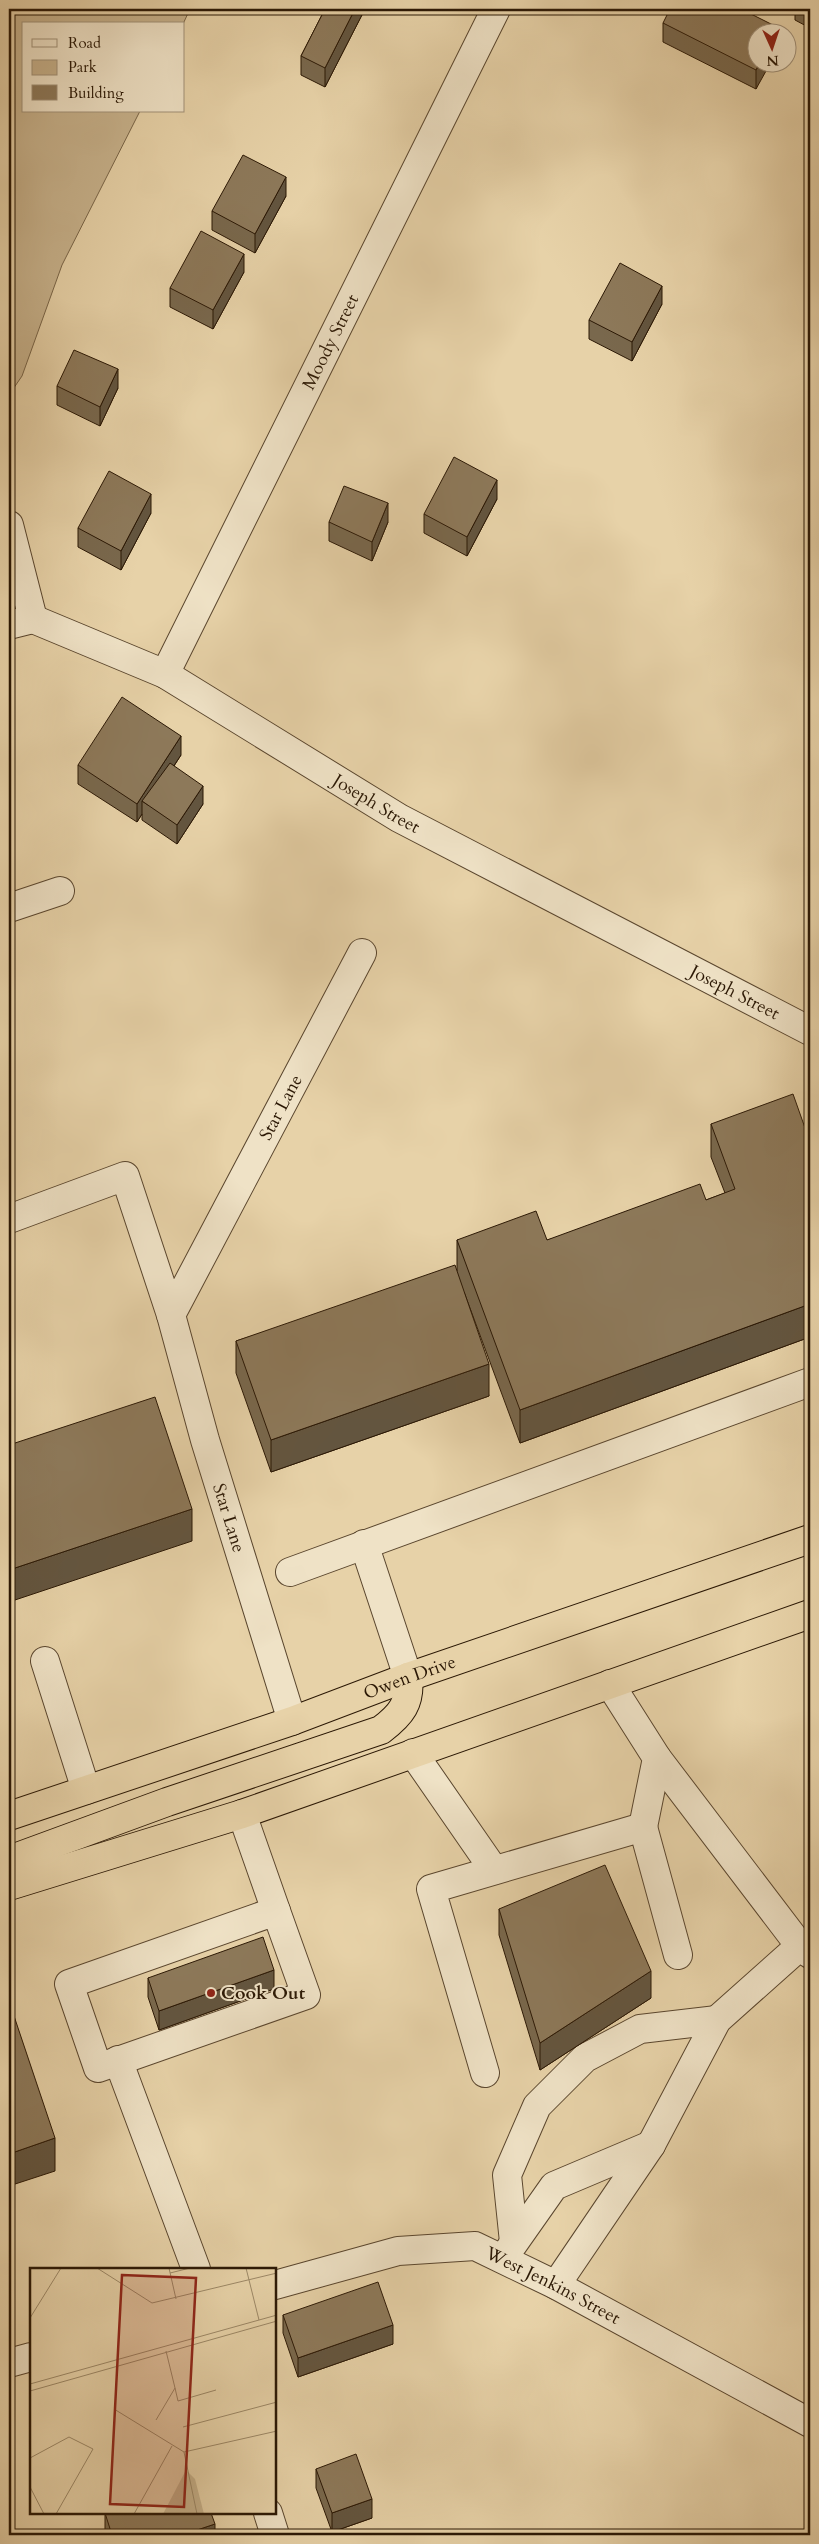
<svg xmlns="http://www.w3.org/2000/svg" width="819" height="2544" font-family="Cardo,serif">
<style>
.green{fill:#c7b28c;stroke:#796548}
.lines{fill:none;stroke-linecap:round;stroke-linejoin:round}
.minor-casing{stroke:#5a462e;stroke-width:30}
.highway-casing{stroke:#2b1805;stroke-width:30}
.minor{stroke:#efe2c6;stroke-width:28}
.highway{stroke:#e7d2a8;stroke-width:28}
.wall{fill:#79684d;stroke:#2b1805}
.shaded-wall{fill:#63553f;stroke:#2b1805}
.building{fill:#8d795a;stroke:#2b1805}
.poi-dot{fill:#8f2418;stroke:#efe2c6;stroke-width:2}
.labels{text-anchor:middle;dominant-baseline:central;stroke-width:4;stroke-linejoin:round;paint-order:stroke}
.street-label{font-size:18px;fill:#2b1805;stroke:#efe2c6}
.poi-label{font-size:18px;font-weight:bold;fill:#2b1805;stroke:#efe2c6;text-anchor:start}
.inset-road{fill:none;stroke:#9c8867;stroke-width:1}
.view{fill:#8f2418;fill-opacity:0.15;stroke:#8f2418;stroke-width:2.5}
.inset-edge{fill:none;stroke:#2b1805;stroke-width:2.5}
</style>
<rect width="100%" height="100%" fill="#e7d2a8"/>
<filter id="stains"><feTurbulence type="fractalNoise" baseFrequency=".004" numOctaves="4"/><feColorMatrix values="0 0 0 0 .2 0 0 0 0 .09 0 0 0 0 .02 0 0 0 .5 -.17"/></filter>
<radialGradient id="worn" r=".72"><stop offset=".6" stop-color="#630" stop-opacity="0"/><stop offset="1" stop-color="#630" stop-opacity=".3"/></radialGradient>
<path class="green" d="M9,9H190L183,24H24V111H140L62,265L22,376L9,395Z"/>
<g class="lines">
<g class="minor-casing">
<g id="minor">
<path d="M9,525L33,619"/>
<path id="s1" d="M33,619L165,674L399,818L810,1031"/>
<path d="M9,625L33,619"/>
<path id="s2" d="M165,674L496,9"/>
<path d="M9,908L60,891"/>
<path id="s3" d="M9,1219L125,1176L171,1315L362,953"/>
<path id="s4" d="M171,1315L205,1440L292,1721"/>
<path d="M364,1544L408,1677"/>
<path d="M290,1572L810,1382"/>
<path d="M45,1661L86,1790"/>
<path d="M610,1684L657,1758L643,1827"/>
<path d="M413,1753L494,1870"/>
<path d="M657,1758L800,1946L810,1954"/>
<path d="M242,1814L276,1911"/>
<path d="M276,1911L306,1995L98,2068L69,1984Z"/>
<path d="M118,2060L196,2269"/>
<path d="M485,2073L431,1889L643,1827L678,1955"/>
<path d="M514,2242L507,2175L537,2106L585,2058L640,2029L717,2020"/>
<path d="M509,2250L554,2186L651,2145"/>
<path id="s5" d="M275,2285L398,2251L475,2246L556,2285L810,2423"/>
<path d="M556,2285L651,2145L717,2020L800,1946"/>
<path d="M9,2363L31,2357"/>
<path d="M268,2513L275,2535"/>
</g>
</g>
<g class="highway-casing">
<g id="highway">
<path id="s6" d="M9,1816L292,1721L408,1677L810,1539"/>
<path d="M9,1860L167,1802L381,1730C401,1715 411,1703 408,1677"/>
<path d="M9,1886L242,1814L810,1614"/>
</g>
</g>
<use href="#minor" class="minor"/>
<use href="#highway" class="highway"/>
</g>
<path class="wall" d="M325,9H365L325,87L301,75V56Z
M795,9H810V28L795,20Z
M663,23L779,32L756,89L663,42Z
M286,196L255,253L212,230V211Z
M244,272L213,329L170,307V288Z
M662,304L632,361L589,339V320Z
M57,386L118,388L100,426L57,405Z
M497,499L467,556L424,533V514Z
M151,513L121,570L78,547V528Z
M329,522H388L372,561L329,541Z
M181,755L174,766L203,804L177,844L142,820V814L137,822L78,784V765Z
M711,1124L810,1142V1337L520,1443L464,1292L489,1396L271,1472L236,1373V1341L457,1271V1240H547L706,1200L725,1193L711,1157Z
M499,1909L651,1998L540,2070L499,1935Z
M148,1978L274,1989L159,2030L148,1997Z
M283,2315L393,2344L298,2377L283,2333Z
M316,2469L372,2518L332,2532L316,2488Z
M105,2513L215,2535H106L105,2532Z"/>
<path class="shaded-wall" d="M355,9H365L325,87V68Z
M760,62H771L756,89V70Z
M286,177V196L255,253V234Z
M244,254V272L213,329V310Z
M662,286V304L632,361V342Z
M118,369V388L100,426V407Z
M497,480V499L467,556V537Z
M151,494V513L121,570V551Z
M388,503V522L372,561V542Z
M181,736V755L148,805L142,801V814L137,822V804Z
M203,786V804L177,844V825Z
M810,1304V1337L520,1443V1410Z
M489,1364V1396L271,1472V1440Z
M192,1509V1541L9,1602V1570Z
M274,1970V1989L159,2030V2011Z
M651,1971V1998L540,2070V2043Z
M55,2138V2171L9,2186V2154Z
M393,2325V2344L298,2377V2358Z
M372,2499V2518L332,2532V2513Z
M215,2524V2535H182Z"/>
<path class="building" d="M325,9H355L325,68L301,56Z
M670,9H741L779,28L777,32H756V62H760L756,70L663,23Z
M243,155L286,177L255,234L212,211Z
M201,231L244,254L213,310L170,288Z
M620,263L662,286L632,342L589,320Z
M74,350L118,369L100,407L57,386Z
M454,457L497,480L467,537L424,514Z
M109,471L151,494L121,551L78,528Z
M344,486L388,503L372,542L329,522Z
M122,697L181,736L137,804L78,765Z
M170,763L203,786L177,825L142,801Z
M793,1094L810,1142V1304L520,1410L457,1240L536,1211L547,1240L700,1184L706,1200L735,1189L711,1124Z
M455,1265L489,1364L271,1440L236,1341Z
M155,1397L192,1509L9,1570V1445Z
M605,1865L651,1971L540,2043L499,1909Z
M263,1937L274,1970L159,2011L148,1978Z
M11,2007L55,2138L9,2154V2008Z
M378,2282L393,2325L298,2358L283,2315Z
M356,2454L372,2499L332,2513L316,2469Z
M105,2513H211L215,2524L182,2535H112Z"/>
<circle class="poi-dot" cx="211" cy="1993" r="5"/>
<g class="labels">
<g class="street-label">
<text stroke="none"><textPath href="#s2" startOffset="371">Moody Street</textPath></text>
<text stroke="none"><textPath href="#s1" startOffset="391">Joseph Street</textPath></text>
<text stroke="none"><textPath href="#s1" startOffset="796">Joseph Street</textPath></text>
<text stroke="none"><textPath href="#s3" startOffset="505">Star Lane</textPath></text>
<text stroke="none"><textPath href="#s4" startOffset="211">Star Lane</textPath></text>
<text stroke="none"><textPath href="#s6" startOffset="424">Owen Drive</textPath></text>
<text stroke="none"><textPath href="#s5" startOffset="292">West Jenkins Street</textPath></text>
</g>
<g class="poi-label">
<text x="221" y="1993">Cook Out</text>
</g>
</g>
<g transform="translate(30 2268)">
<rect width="246" height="246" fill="#e7d2a8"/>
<path d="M156,202L165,211L174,246H133Z" fill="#c7b28c"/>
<path class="inset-road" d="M67,0L122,35L247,5M139,0L146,31M216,0L229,52M140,5L160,0M0,50L31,0M136,83L145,120M0,116L247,47M0,123L247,53M84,141L154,184M126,152L145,120L148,133L186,122M153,159L247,134M154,184L247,163M154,184L167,246M0,190L39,169L63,181L26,246M0,219L14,246M104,246L142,178"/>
<path class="view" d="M92,7L166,10L154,239L80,236Z"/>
<rect width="246" height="246" class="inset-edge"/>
</g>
<rect width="819" height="2544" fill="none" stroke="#e7d2a8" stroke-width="30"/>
<rect x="10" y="10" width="799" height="2524" fill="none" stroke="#2b1805" stroke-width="2.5"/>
<rect x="15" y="15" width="789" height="2514" fill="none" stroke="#2b1805"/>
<rect x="22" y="22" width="162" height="90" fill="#efe2c6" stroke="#a19179"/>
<rect x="32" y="39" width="25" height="8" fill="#efe2c6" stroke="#a19179"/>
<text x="68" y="48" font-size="15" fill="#2b1805">Road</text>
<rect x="32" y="60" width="25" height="15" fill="#c7b28c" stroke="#a19179"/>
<text x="68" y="72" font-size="15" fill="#2b1805">Park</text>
<rect x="32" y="85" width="25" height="15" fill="#8d795a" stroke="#a19179"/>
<text x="68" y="98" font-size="15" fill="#2b1805">Building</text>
<g transform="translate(772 48) rotate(177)"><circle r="24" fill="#efe2c6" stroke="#a19179"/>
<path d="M0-4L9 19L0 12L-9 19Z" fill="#8f2418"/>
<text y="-8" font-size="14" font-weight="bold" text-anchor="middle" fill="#2b1805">N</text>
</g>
<rect width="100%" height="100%" filter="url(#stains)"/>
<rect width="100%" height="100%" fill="url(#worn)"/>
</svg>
